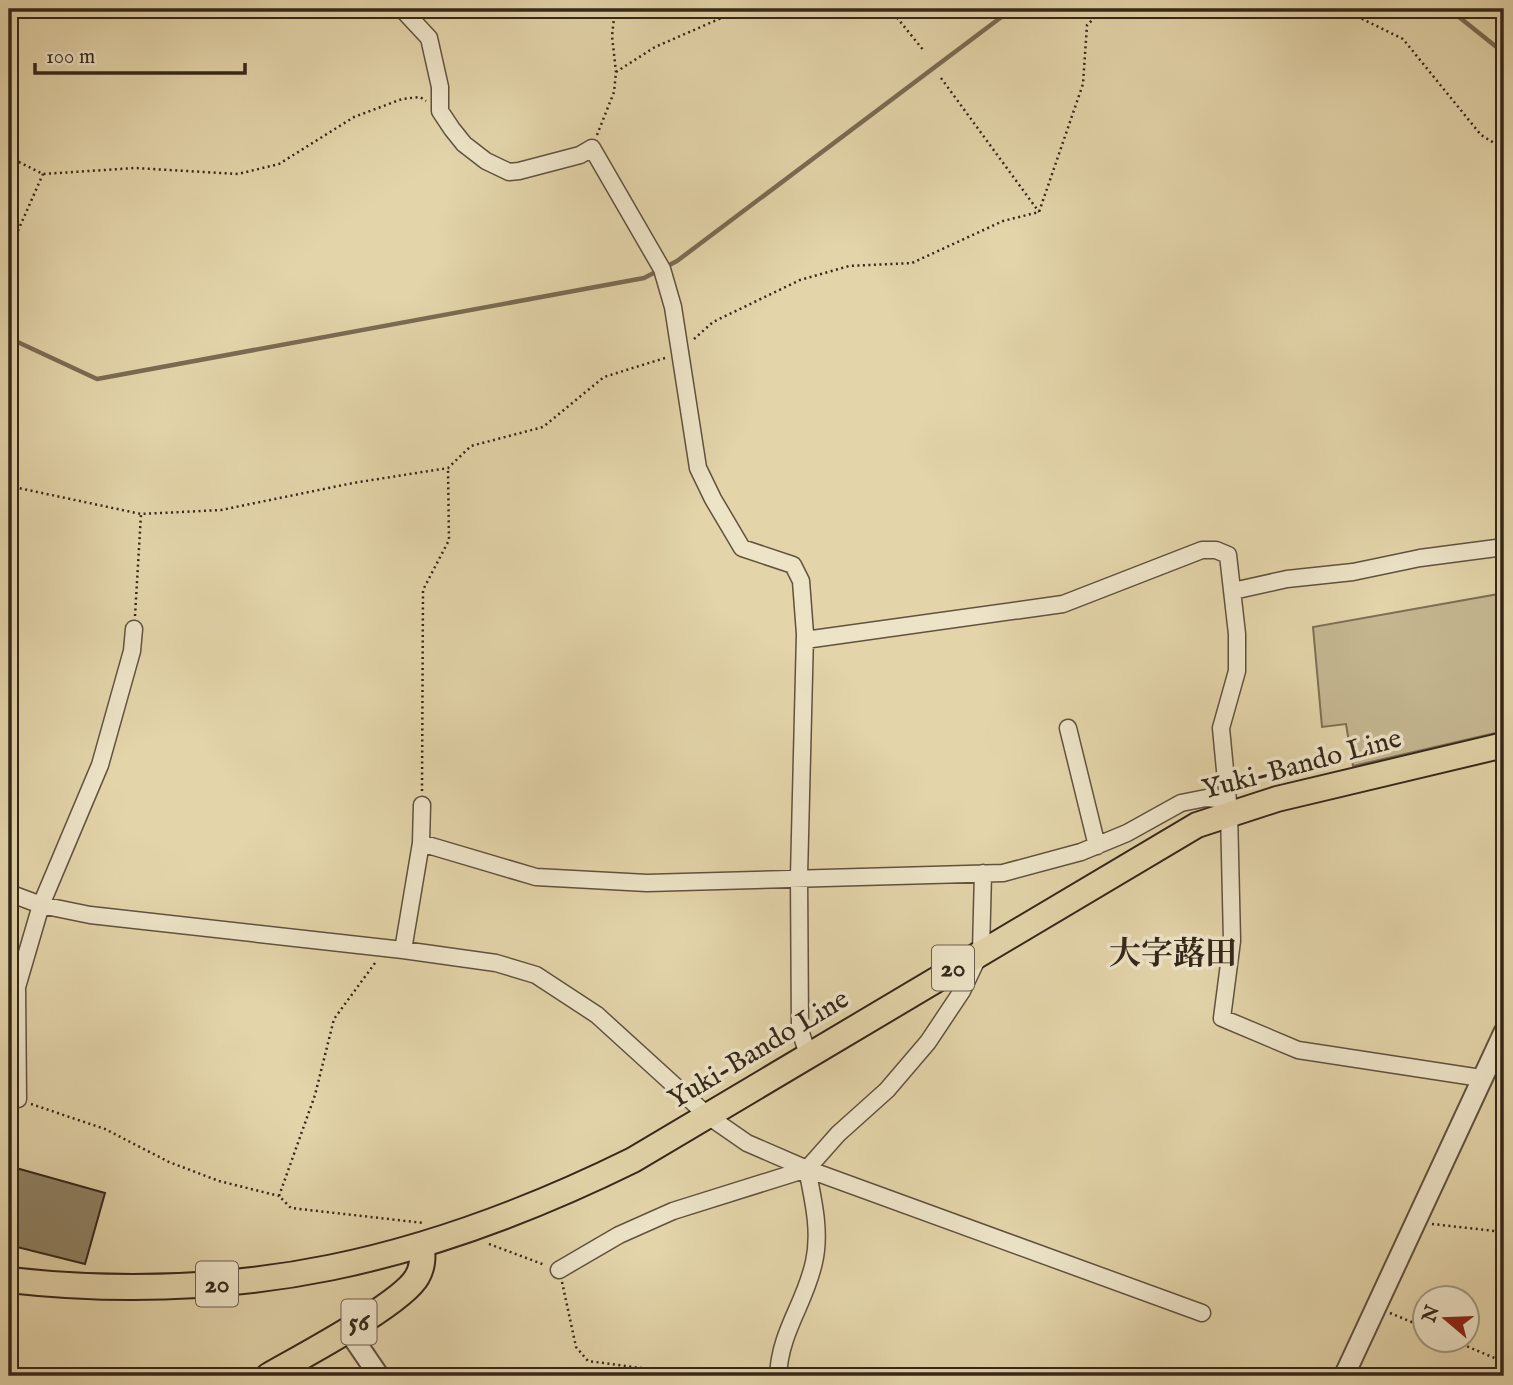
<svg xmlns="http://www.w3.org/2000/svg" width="1513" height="1385" font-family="'IM FELL English','Noto Serif JP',serif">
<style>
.green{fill:#c5b791;stroke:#7d6f56;stroke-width:2}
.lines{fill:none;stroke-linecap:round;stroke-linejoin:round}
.stream{stroke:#7a6b52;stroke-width:4.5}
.building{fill:#8f8164;stroke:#35271a;stroke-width:2}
.minor-casing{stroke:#60523e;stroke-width:19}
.tertiary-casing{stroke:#60523e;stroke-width:23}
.primary-casing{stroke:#35271a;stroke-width:28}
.path{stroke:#35271a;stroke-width:2.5;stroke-dasharray:2 3.5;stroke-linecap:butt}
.minor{stroke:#ede3c7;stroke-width:16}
.tertiary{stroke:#ede3c7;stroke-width:19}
.primary{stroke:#e3d4a9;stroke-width:24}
.labels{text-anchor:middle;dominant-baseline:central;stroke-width:7;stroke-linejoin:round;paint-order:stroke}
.shield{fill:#ede3c7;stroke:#6c5f4e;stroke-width:2}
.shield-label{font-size:26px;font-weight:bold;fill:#35271a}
.street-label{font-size:28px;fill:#35271a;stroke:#ede3c7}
.quarter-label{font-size:32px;font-weight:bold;fill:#35271a;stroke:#ede3c7}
</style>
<rect width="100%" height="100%" fill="#e3d4a9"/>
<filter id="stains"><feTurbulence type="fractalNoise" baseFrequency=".00286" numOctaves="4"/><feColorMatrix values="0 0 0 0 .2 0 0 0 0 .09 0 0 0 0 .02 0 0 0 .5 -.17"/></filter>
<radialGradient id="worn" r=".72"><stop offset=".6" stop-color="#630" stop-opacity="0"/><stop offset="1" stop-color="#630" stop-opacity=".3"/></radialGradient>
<path class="green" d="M1504,593V731L1353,766L1346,724L1322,727L1313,627Z"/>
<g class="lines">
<path class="stream" d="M1449,9L1504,53
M9,338L97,379L644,278L677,261L1012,9"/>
</g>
<path class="building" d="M9,1166L105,1193L85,1264L9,1245Z"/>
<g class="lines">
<g class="minor-casing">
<path id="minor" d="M402,9L429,38L440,87V111L452,129L464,144L486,161L509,172L519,171L580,155L592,148L662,269L673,307L698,468L713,499L742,548L793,565L801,581L805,634L799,876L800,1030L808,1055
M1233,591L1287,579L1353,572L1420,558L1504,547
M805,640L1063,604L1202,550H1216L1228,555L1237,634V671L1221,728L1229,812L1232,941L1222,1018L1298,1050L1481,1078
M1068,728L1097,846
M421,843L536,877L647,883L1003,873L1081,852L1127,833L1181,803L1206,798L1228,800
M9,893L41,905L90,915L403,950L496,963L536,975L597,1015L708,1116L747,1143L807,1169L1202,1313
M403,950L421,843L422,805
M9,1098L18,1099L17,987L41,905L100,765L132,651L134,629
M559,1270L619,1235L673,1211L807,1169L838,1134L887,1090L928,1042L962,991L981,951L983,873
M778,1376C780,1331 805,1304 814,1262C821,1232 813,1199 807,1169"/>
</g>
<g class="tertiary-casing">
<path id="tertiary" d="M347,1329L379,1376
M1344,1376L1504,1032"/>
</g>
<g class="primary-casing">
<path id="primary" d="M9,1280C239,1306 428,1261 633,1160L1197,825L1277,799L1504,745
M268,1376C299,1358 402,1304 417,1277C423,1267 423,1257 422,1246"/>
</g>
<path class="path" d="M890,9L924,51
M1342,9L1403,39L1481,135L1504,149
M616,72L655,47L726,16L733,9
M941,78L1039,212
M597,135L614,92L616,72L612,36L615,9
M9,157L43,174L135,168L238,174L279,164L354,117L402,99L420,97L426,101
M9,251L43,174
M694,339L713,322L800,280L849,266L912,263L1003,221L1039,212L1083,84L1087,25L1104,9
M9,486L141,514L221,510L353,483L448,468L471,446L543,427L604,377L665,358
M135,616L141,514
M422,791L423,590L449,540L448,468
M375,963L334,1019L315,1095L279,1196L291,1208L424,1223
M31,1104L105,1129L169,1162L219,1181L279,1196
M1432,1224L1504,1232
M489,1244L545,1265
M562,1282L576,1347L588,1361L702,1376
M1390,1313L1426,1328
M1452,1340L1504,1362"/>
<use href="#minor" class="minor"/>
<use href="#tertiary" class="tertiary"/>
<use href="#primary" class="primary"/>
</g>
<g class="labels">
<g class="shield">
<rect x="932" y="945.5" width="42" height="45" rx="5"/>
<rect x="196" y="1261.5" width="42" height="45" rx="5"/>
<rect x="341.5" y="1299.5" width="35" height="45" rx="5"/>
</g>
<g class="shield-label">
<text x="953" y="968">20</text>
<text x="217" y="1284">20</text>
<text x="359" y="1322">56</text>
</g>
<g class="street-label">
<text transform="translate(1302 765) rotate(-15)">Yuki-Bando Line</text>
<text transform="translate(759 1050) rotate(-31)">Yuki-Bando Line</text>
</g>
<g class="quarter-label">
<text x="1173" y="955">大字蕗田</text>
</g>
</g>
<rect width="1513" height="1385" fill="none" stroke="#e3d4a9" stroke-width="35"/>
<rect x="10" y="10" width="1492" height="1364" fill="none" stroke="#35271a" stroke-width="3.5"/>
<rect x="18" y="18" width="1478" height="1350" fill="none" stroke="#35271a" stroke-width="2"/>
<g transform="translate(1446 1319) rotate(289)"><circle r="33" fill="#ede3c7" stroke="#a39882" stroke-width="2"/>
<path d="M0-5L12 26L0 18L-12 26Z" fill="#8f2418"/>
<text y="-10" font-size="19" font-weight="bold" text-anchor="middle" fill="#35271a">N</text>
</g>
<path d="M35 63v10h210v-10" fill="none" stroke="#35271a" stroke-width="3.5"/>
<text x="46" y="63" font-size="21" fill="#35271a" stroke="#ede3c7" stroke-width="5" paint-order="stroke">100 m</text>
<rect width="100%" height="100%" filter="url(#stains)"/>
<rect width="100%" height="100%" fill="url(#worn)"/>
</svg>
